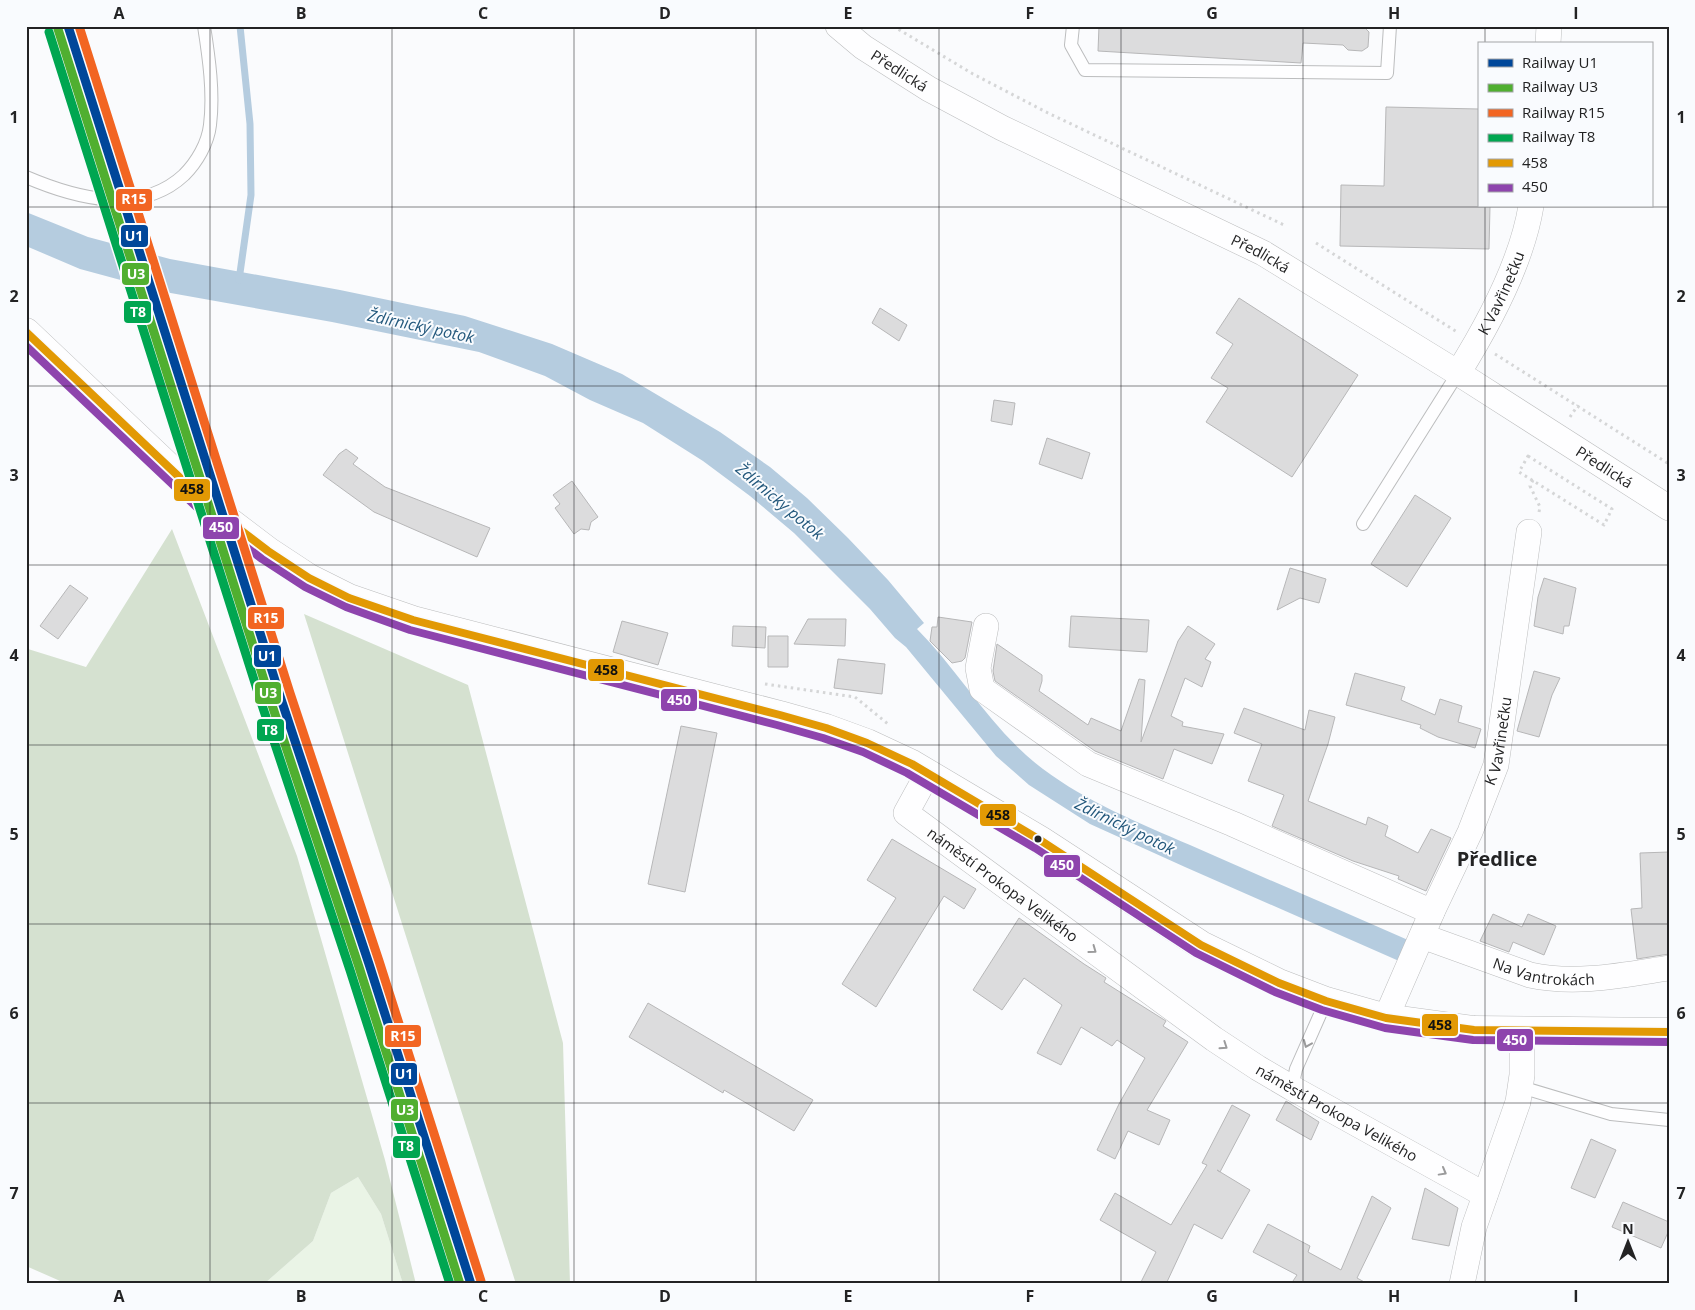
<svg xmlns="http://www.w3.org/2000/svg" width="1695" height="1310" font-family="'Open Sans',sans-serif">
<style>
.green{fill:#eaf4e6}
.forest{fill:#d5e1d0}
.water{fill:#b5ccdf}
.lines{fill:none;stroke-linecap:round;stroke-linejoin:round}
.stream{stroke:#b5ccdf;stroke-width:7}
.building{fill:#dcdcdd;stroke:#b7b7b8}
.lane-casing{stroke:#bcbdbe;stroke-width:14}
.street-casing{stroke:#bcbdbe;stroke-width:26}
.secondary-casing{stroke:#bcbdbe;stroke-width:29}
.path{stroke:#d5d6d7;stroke-width:3;stroke-dasharray:2.5 4;stroke-linecap:butt}
.lane{stroke:#fefeff;stroke-width:12}
.street{stroke:#fefeff;stroke-width:25}
.secondary{stroke:#fefeff;stroke-width:28}
.rail{stroke:#c0c0c1;stroke-width:4}
.bus-1-casing{stroke:#f9fbfe;stroke-width:11}
.bus-2-casing{stroke:#f9fbfe;stroke-width:11}
.bus-1{stroke:#e29904;stroke-width:8}
.bus-2{stroke:#8e44ad;stroke-width:8}
.rail-1-casing{stroke:#f9fbfe;stroke-width:12}
.rail-2-casing{stroke:#f9fbfe;stroke-width:12}
.rail-3-casing{stroke:#f9fbfe;stroke-width:12}
.rail-4-casing{stroke:#f9fbfe;stroke-width:12}
.rail-1{stroke:#00479a;stroke-width:9}
.rail-2{stroke:#50af30;stroke-width:9}
.rail-3{stroke:#f26522;stroke-width:9}
.rail-4{stroke:#00a651;stroke-width:9}
.oneway{stroke:#9b9b9c}
.grid{fill:none;stroke:#232324;stroke-width:1;stroke-opacity:0.55}
.bus-dot{fill:#232324;stroke:#f9fbfe;stroke-width:2}
.labels{text-anchor:middle;dominant-baseline:central;stroke-width:4;stroke-linejoin:round;paint-order:stroke}
.street-label{font-size:15px;fill:#232324;stroke:#f9fbfe}
.water-label{font-size:16px;font-style:italic;fill:#23587c;stroke:#f9fbfe}
.district-label{font-size:20px;font-weight:bold;fill:#232324;stroke:#f9fbfe}
.line-badge{stroke:#f9fbfe;stroke-width:2}
.badge-label{font-size:14px;text-anchor:middle;font-weight:bold;fill:#fff}
.pale-badge-label{font-size:14px;text-anchor:middle;font-weight:bold;fill:#111}
.neatline{fill:none;stroke:#232324;stroke-width:2}
.grid-label{font-size:16px;text-anchor:middle;font-weight:bold;fill:#232324}
</style>
<rect width="100%" height="100%" fill="#fafbfd"/>
<path class="green" d="M358,1177L381,1214L403,1284H264L313,1241L331,1193Z"/>
<path class="forest" d="M172,529L297,856L385,1160L416,1284H403L381,1214L358,1177L331,1193L313,1241L264,1284H67L26,1266V645L28,649L86,667Z
M304,614L468,685L563,1043L570,1284H516Z"/>
<path class="water" d="M26,212L88,237L170,259L340,290L465,316L552,344L622,374L720,432L770,467L807,498L848,538L888,580L924,623L917,629C961,673 992,731 1043,769C1087,802 1139,823 1190,845C1262,877 1335,908 1408,940L1399,961L1185,867L1090,824L1029,785L996,756L906,647L895,638L870,609L794,533L750,496L703,461L643,423L590,400L545,376L479,352L332,322L165,292L80,269L26,246Z"/>
<g class="lines">
<path class="stream" d="M239,280L251,195L250,124L240,26"/>
</g>
<path class="building" d="M1099,26H1363L1369,32L1368,47L1362,51L1348,50L1343,45L1303,43L1301,63L1098,51Z
M1386,107L1479,109V206H1490L1489,249L1340,246L1341,185L1384,186Z
M1239,298L1358,375L1292,477L1206,422L1228,388L1211,378L1233,344L1216,333Z
M880,308L907,325L899,341L872,323Z
M994,400L1015,403L1012,425L991,421Z
M1047,438L1090,453L1082,479L1039,464Z
M346,449L358,458L353,464L385,487L490,528L477,557L374,512L323,475L339,454Z
M572,481L598,517L591,522L589,530L581,529L574,534L555,508L560,504L553,495Z
M1415,495L1451,518L1407,587L1371,564Z
M1290,568L1326,579L1319,603L1300,598L1277,610Z
M1544,578L1576,588L1569,626H1564L1563,634L1534,626L1538,597Z
M70,585L88,598L58,639L40,626Z
M1071,616L1149,620L1147,652L1069,647Z
M938,617L972,622L965,658L962,661L952,663L930,641L932,627H937Z
M808,619H846L845,646L794,644Z
M622,621L668,633L658,665L613,652Z
M733,626L766,627L765,648L732,646Z
M1188,626L1215,644L1205,659L1211,662L1202,687L1185,678L1171,716L1183,722L1182,726L1224,734L1212,764L1174,749L1163,779L1095,751L995,681L993,671L997,644L1042,675V681L1039,691L1088,725L1091,718L1121,731L1139,679L1145,680L1141,742L1178,641Z
M768,636H788V667H768Z
M838,659L885,664L882,694L834,688Z
M1534,671L1560,678L1552,695L1539,737L1517,731Z
M1355,673L1405,687L1401,700L1435,715L1440,699L1462,706L1458,722L1481,729L1475,748L1438,737L1420,728L1421,725L1346,705Z
M1244,708L1305,730L1309,710L1335,717L1328,744L1308,801L1366,825L1368,817L1388,826L1385,836L1418,853L1431,829L1451,838L1426,891L1398,879L1399,876L1353,861L1272,826L1284,795L1248,781L1262,744L1234,733Z
M681,726L717,733L685,892L648,884Z
M892,839L976,889L964,909L944,896L876,1007L842,984L896,898L867,880Z
M1669,852V954L1637,959L1631,909L1642,908L1640,853Z
M1493,914L1522,927L1528,914L1556,926L1544,955L1513,942L1509,952L1480,941Z
M1019,918L1084,964L1106,978L1104,982L1166,1021L1163,1026L1188,1042L1147,1110L1170,1120L1159,1145L1128,1131L1115,1159L1097,1150L1119,1104L1145,1058L1117,1040L1112,1046L1081,1027L1061,1065L1037,1053L1062,1005L1024,978L1002,1010L973,990Z
M648,1003L813,1100L794,1131L724,1090L723,1093L629,1037Z
M1286,1101L1319,1122L1311,1140L1276,1120Z
M1232,1105L1250,1115L1220,1172L1217,1170L1250,1190L1222,1239L1194,1224L1166,1284H1140L1156,1252L1100,1220L1115,1193L1171,1225L1207,1165L1202,1163Z
M1591,1139L1616,1150L1595,1198L1571,1188Z
M1425,1188L1458,1208L1449,1246L1412,1239Z
M1372,1196L1391,1208L1357,1278L1368,1284H1291L1297,1275L1253,1252L1268,1224L1310,1246L1308,1252L1341,1270Z
M1623,1202L1669,1222V1230L1661,1248L1612,1227Z"/>
<g class="lines">
<g class="lane-casing">
<path id="lane" d="M1073,26L1071,45L1085,70L1387,73L1390,26
M26,177C75,198 140,216 184,175C197,162 208,143 210,125C214,93 209,58 204,26
M1363,524L1458,373
M1521,1087L1611,1114L1669,1120
M1292,1088L1296,1069L1326,1001"/>
</g>
<g class="street-casing">
<g id="street">
<path id="s1" d="M838,26L863,47L929,89L1002,128L1263,253L1458,373L1669,508"/>
<path d="M1548,44L1549,26"/>
<path id="s2" d="M1458,373C1488,325 1522,262 1531,206"/>
<path d="M986,626L978,668L982,689L1088,764L1233,824L1432,912"/>
<path id="s3" d="M928,773L906,813L1214,1039L1258,1068L1292,1088L1485,1195"/>
<path id="s4" d="M1422,936L1530,975C1576,985 1623,975 1669,968"/>
<path id="s5" d="M1386,1018L1432,912L1470,832L1496,765L1529,532"/>
<path d="M1462,1284L1474,1227L1518,1102L1522,1075V1031"/>
</g>
</g>
<g class="secondary-casing">
<path id="secondary" d="M26,332L214,510L268,551L309,578L349,598L413,620L780,715L826,728L867,743L912,764L1040,840L1201,945L1279,983L1326,1001L1386,1018L1474,1030L1669,1032"/>
</g>
<path class="path" d="M893,26L973,74L1048,113L1284,225
M1316,243L1457,332
M1495,354L1669,464
M1570,417L1578,405
M1528,456L1612,509L1604,525L1519,472Z
M1533,480L1530,486L1540,507L1539,512
M765,684L855,697L888,724"/>
<use href="#lane" class="lane"/>
<use href="#street" class="street"/>
<use href="#secondary" class="secondary"/>
<path class="rail" d="M437,1179L467,1284"/>
<g class="bus-1-casing">
<path id="bus-1" d="M26,332L214,510L268,551L309,578L349,598L413,620L780,715L826,728L867,743L912,764L1040,840L1201,945L1279,983L1326,1001L1386,1018L1474,1030L1669,1032"/>
</g>
<g class="bus-2-casing">
<path id="bus-2" d="M26,346L207,517L262,559L305,587L346,607L410,630L777,725L823,738L863,752L907,773L1035,848L1196,953L1275,992L1322,1010L1385,1028L1473,1040L1669,1042"/>
</g>
<use href="#bus-1" class="bus-1"/>
<use href="#bus-2" class="bus-2"/>
<g class="rail-1-casing">
<path id="rail-1" d="M68,26L280,696L369,964L471,1284"/>
</g>
<g class="rail-2-casing">
<path id="rail-2" d="M58,29L270,699L359,967L460,1284"/>
</g>
<g class="rail-3-casing">
<path id="rail-3" d="M79,26L290,693L379,961L481,1281"/>
</g>
<g class="rail-4-casing">
<path id="rail-4" d="M49,32L261,702L350,970L450,1284"/>
</g>
<use href="#rail-1" class="rail-1"/>
<use href="#rail-2" class="rail-2"/>
<use href="#rail-3" class="rail-3"/>
<use href="#rail-4" class="rail-4"/>
</g>
<defs><path id="oneway-chevron" d="M-2-3.5L2.5 0L-2 3.5" fill="none" stroke-width="1.6" stroke-linecap="round" stroke-linejoin="round" transform="scale(1.25)"/></defs>
<g class="oneway">
<use href="#oneway-chevron" transform="translate(1093 950) rotate(36)"/>
<use href="#oneway-chevron" transform="translate(1307 1044) rotate(113)"/>
<use href="#oneway-chevron" transform="translate(1224 1046) rotate(34)"/>
<use href="#oneway-chevron" transform="translate(1443 1172) rotate(29)"/>
</g>
<path class="grid" d="M210,26V1284M392,26V1284M574,26V1284M756,26V1284M939,26V1284M1121,26V1284M1303,26V1284M1485,26V44M1485,206V1284M26,207H1669M26,386H1669M26,565H1669M26,745H1669M26,924H1669M26,1103H1669"/>
<circle class="bus-dot" cx="1038" cy="839" r="4.5"/>
<g class="labels">
<g class="street-label">
<text stroke="none"><textPath href="#s1" startOffset="76">Předlická</textPath></text>
<text stroke="none"><textPath href="#s1" startOffset="481">Předlická</textPath></text>
<text stroke="none"><textPath href="#s2" startOffset="91">K Vavřinečku</textPath></text>
<text stroke="none"><textPath href="#s1" startOffset="886">Předlická</textPath></text>
<text stroke="none"><textPath href="#s5" startOffset="300">K Vavřinečku</textPath></text>
<text stroke="none"><textPath href="#s3" startOffset="166">náměstí Prokopa Velikého</textPath></text>
<text stroke="none"><textPath href="#s4" startOffset="128">Na Vantrokách</textPath></text>
<text stroke="none"><textPath href="#s3" startOffset="571">náměstí Prokopa Velikého</textPath></text>
</g>
<g class="water-label">
<text transform="translate(421 326) rotate(12)">Ždírnický potok</text>
<text transform="translate(780 501) rotate(40)">Ždírnický potok</text>
<text transform="translate(1125 826) rotate(26)">Ždírnický potok</text>
</g>
<g class="district-label">
<text x="1497" y="858">Předlice</text>
</g>
</g>
<g class="line-badge">
<rect x="115" y="188" width="38" height="24" rx="5" fill="#f26522"/>
<rect x="120" y="224" width="29" height="24" rx="5" fill="#00479a"/>
<rect x="121" y="262" width="29" height="24" rx="5" fill="#50af30"/>
<rect x="123" y="300" width="29" height="24" rx="5" fill="#00a651"/>
<rect x="173" y="478" width="38" height="24" rx="5" fill="#e29904"/>
<rect x="202" y="516" width="38" height="24" rx="5" fill="#8e44ad"/>
<rect x="247" y="606" width="38" height="24" rx="5" fill="#f26522"/>
<rect x="253" y="644" width="29" height="24" rx="5" fill="#00479a"/>
<rect x="587" y="658" width="38" height="24" rx="5" fill="#e29904"/>
<rect x="254" y="681" width="28" height="24" rx="5" fill="#50af30"/>
<rect x="660" y="688" width="38" height="24" rx="5" fill="#8e44ad"/>
<rect x="256" y="718" width="29" height="24" rx="5" fill="#00a651"/>
<rect x="979" y="803" width="38" height="24" rx="5" fill="#e29904"/>
<rect x="1043" y="854" width="38" height="24" rx="5" fill="#8e44ad"/>
<rect x="1421" y="1013" width="38" height="24" rx="5" fill="#e29904"/>
<rect x="384" y="1024" width="38" height="24" rx="5" fill="#f26522"/>
<rect x="1496" y="1028" width="38" height="24" rx="5" fill="#8e44ad"/>
<rect x="390" y="1062" width="28" height="24" rx="5" fill="#00479a"/>
<rect x="390" y="1098" width="29" height="24" rx="5" fill="#50af30"/>
<rect x="392" y="1135" width="29" height="24" rx="5" fill="#00a651"/>
</g>
<g class="badge-label">
<text x="134" y="204">R15</text>
<text x="134" y="241">U1</text>
<text x="136" y="279">U3</text>
<text x="138" y="317">T8</text>
<text x="221" y="532">450</text>
<text x="266" y="623">R15</text>
<text x="267" y="661">U1</text>
<text x="268" y="698">U3</text>
<text x="679" y="705">450</text>
<text x="270" y="735">T8</text>
<text x="1062" y="870">450</text>
<text x="403" y="1041">R15</text>
<text x="1515" y="1045">450</text>
<text x="404" y="1079">U1</text>
<text x="405" y="1115">U3</text>
<text x="406" y="1151">T8</text>
</g>
<g class="pale-badge-label">
<text x="192" y="494">458</text>
<text x="606" y="675">458</text>
<text x="998" y="820">458</text>
<text x="1440" y="1030">458</text>
</g>
<rect width="1695" height="1310" fill="none" stroke="#f9fbfe" stroke-width="55"/>
<rect x="1478" y="42" width="175" height="165" fill="#f9fbfe" stroke="#a3a5a7"/>
<rect x="1488" y="59" width="25" height="8" fill="#00479a" stroke="#a3a5a7"/>
<text x="1522" y="68" font-size="15" fill="#232324">Railway U1</text>
<rect x="1488" y="84" width="25" height="8" fill="#50af30" stroke="#a3a5a7"/>
<text x="1522" y="92" font-size="15" fill="#232324">Railway U3</text>
<rect x="1488" y="109" width="25" height="8" fill="#f26522" stroke="#a3a5a7"/>
<text x="1522" y="118" font-size="15" fill="#232324">Railway R15</text>
<rect x="1488" y="134" width="25" height="8" fill="#00a651" stroke="#a3a5a7"/>
<text x="1522" y="142" font-size="15" fill="#232324">Railway T8</text>
<rect x="1488" y="159" width="25" height="8" fill="#e29904" stroke="#a3a5a7"/>
<text x="1522" y="168" font-size="15" fill="#232324">458</text>
<rect x="1488" y="184" width="25" height="8" fill="#8e44ad" stroke="#a3a5a7"/>
<text x="1522" y="192" font-size="15" fill="#232324">450</text>
<g transform="translate(1628 1242)" stroke="#f9fbfe" stroke-width="4" paint-order="stroke">
<path d="M0-4L9 19L0 12L-9 19Z" fill="#232324"/>
<text y="-8" font-size="14" font-weight="bold" text-anchor="middle" fill="#232324">N</text>
</g>
<rect x="28" y="28" width="1640" height="1254" class="neatline"/>
<g class="grid-label">
<text x="119" y="19">A</text>
<text x="301" y="19">B</text>
<text x="483" y="19">C</text>
<text x="665" y="19">D</text>
<text x="848" y="19">E</text>
<text x="1030" y="19">F</text>
<text x="1212" y="19">G</text>
<text x="1394" y="19">H</text>
<text x="1576" y="19">I</text>
<text x="14" y="123">1</text>
<text x="1681" y="123">1</text>
<text x="14" y="302">2</text>
<text x="1681" y="302">2</text>
<text x="14" y="481">3</text>
<text x="1681" y="481">3</text>
<text x="14" y="661">4</text>
<text x="1681" y="661">4</text>
<text x="14" y="840">5</text>
<text x="1681" y="840">5</text>
<text x="14" y="1019">6</text>
<text x="1681" y="1019">6</text>
<text x="14" y="1199">7</text>
<text x="1681" y="1199">7</text>
<text x="119" y="1302">A</text>
<text x="301" y="1302">B</text>
<text x="483" y="1302">C</text>
<text x="665" y="1302">D</text>
<text x="848" y="1302">E</text>
<text x="1030" y="1302">F</text>
<text x="1212" y="1302">G</text>
<text x="1394" y="1302">H</text>
<text x="1576" y="1302">I</text>
</g>
</svg>
